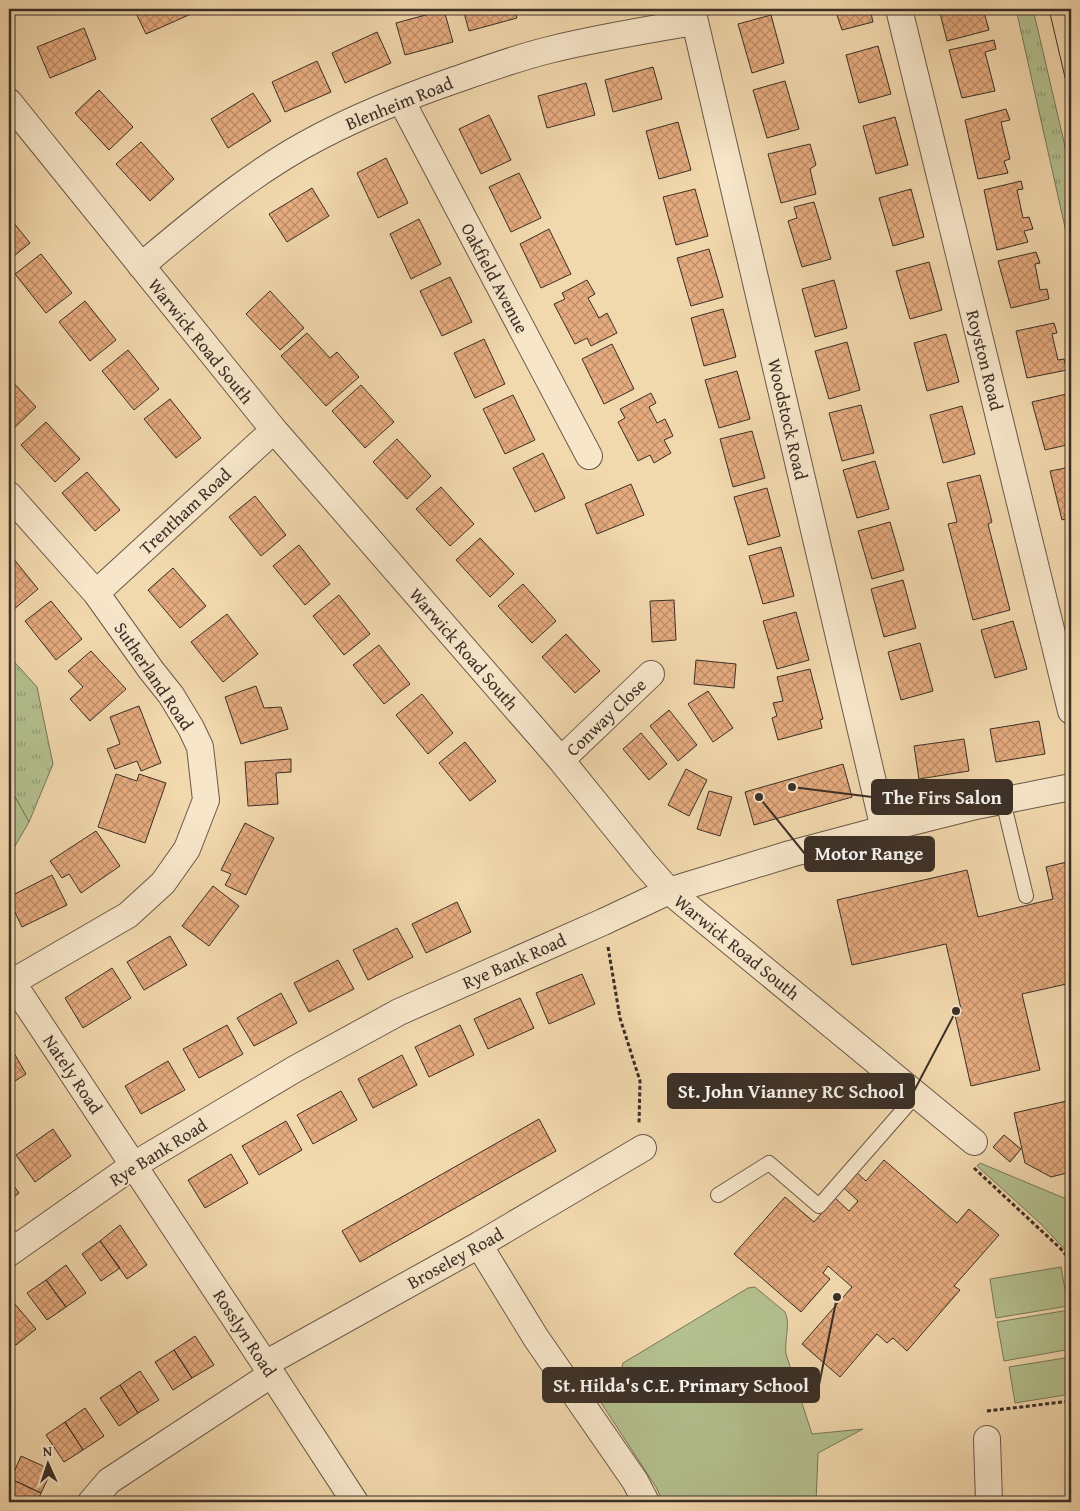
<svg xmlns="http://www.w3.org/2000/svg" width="1080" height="1511" font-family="'Gentium Book Plus',serif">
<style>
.grass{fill:url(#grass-tufts);stroke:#78785b}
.park{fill:#b4c08f;stroke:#78785b}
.building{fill:url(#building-cross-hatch);stroke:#3b2f27}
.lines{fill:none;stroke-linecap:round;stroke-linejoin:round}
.service-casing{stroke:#695948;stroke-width:16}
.minor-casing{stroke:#695948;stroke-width:28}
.path{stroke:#3b2f27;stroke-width:3;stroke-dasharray:4 2.5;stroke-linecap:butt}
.service{stroke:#f7e6ca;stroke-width:14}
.minor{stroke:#f7e6ca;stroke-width:26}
.tram{stroke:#3b2f27;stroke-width:1}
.labels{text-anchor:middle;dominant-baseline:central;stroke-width:4;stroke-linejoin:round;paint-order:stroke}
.street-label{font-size:18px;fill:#3b2f27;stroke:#f7e6ca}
.leader{fill:none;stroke:#3b2f27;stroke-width:2}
.callout-dot{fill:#3b2f27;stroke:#f7e6ca;stroke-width:2}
.callout{fill:#3b2f27;stroke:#3b2f27;stroke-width:2}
.callout-label{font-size:19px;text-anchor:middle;font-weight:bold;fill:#fff}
</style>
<defs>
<pattern id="grass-tufts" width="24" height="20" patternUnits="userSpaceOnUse" patternTransform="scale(1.25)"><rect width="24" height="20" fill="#b4c08f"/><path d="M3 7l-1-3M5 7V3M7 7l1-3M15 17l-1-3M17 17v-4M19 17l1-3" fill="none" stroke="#949c75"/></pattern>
<pattern id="building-cross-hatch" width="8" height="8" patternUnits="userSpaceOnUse" patternTransform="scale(1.25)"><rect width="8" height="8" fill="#e6ab7f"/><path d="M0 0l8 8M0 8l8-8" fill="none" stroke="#bc8c68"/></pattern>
</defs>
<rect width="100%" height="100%" fill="#f2d8ad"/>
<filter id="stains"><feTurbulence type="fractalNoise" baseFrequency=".004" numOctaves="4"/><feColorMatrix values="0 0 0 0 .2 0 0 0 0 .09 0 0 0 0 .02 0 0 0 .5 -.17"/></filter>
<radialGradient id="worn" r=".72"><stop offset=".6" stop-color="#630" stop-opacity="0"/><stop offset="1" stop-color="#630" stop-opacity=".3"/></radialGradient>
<path class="grass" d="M1016,9H1033L1071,172V254Z
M9,656L37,687L53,764L29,822L9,786Z"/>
<path class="park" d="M9,786L29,822L11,853L9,855Z
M980,1163L1071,1201V1256L1040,1223L977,1166Z
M1061,1267L1068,1306L996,1318L990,1279Z
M755,1287L785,1312C791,1324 784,1341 786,1354L812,1434L863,1429L818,1453L816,1502H663L656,1487L596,1395L619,1379L623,1363L748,1288Z
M1069,1310L1071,1325V1349L1004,1361L997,1322Z
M1071,1357V1394L1015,1403L1009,1367Z"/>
<path class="building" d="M134,9H189L191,14L146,34Z
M463,9H515L517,18L469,31Z
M835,9H870L873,22L842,30Z
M939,9H983L989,30L947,41Z
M444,10L453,42L405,55L396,23Z
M771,15L784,63L752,73L738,24Z
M84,28L96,59L50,78L37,47Z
M377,32L391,63L345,83L332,53Z
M994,40L996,49L985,52L995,91L962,98L949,50Z
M878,46L891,94L859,103L846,55Z
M317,61L331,92L285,112L272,82Z
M653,67L662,99L613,112L605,80Z
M785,81L799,129L767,138L753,90Z
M586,83L595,115L547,128L538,96Z
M99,90L133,127L109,150L75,113Z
M253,93L271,121L228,148L211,119Z
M1006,109L1010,120L1001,122L1010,159L1004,161L1008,173L978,179L965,120Z
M489,115L511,160L481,174L459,129Z
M895,117L908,165L876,174L863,126Z
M678,122L691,170L659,179L646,131Z
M141,142L174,179L150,201L116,164Z
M810,144L816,165L810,169L816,194L781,203L768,154Z
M386,158L408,203L378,218L357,173Z
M519,173L541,218L511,232L489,187Z
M1021,181L1023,189L1017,190L1023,218L1029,217L1033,229L1024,231L1028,242L997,250L984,190Z
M312,188L329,216L287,242L269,214Z
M695,189L708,236L676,245L663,197Z
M911,189L924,237L893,246L879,198Z
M814,202L831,259L802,267L788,221L797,218L794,207Z
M9,217L30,243L9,260Z
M419,219L441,264L411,279L390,234Z
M549,229L571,274L541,288L520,244Z
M709,249L723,297L691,306L677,258Z
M1036,252L1040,263L1035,264L1040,290L1047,289L1049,299L1011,308L998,261Z
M41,254L72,293L46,313L15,274Z
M929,262L942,310L910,319L896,271Z
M450,277L472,322L442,336L420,291Z
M587,280L595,294L588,298L599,318L607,313L617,333L591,346L587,338L575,344L554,304L565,299L562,293Z
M834,280L847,328L815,337L802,289Z
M270,291L304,328L280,350L246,314Z
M85,301L116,340L90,361L59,322Z
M723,309L736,357L704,366L691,318Z
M1054,323L1057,333L1052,334L1058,360L1064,359L1067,370L1027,378L1016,331Z
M307,333L330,358L337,352L359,377L326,406L281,356Z
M946,334L959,382L927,391L914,343Z
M484,339L505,384L475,398L454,353Z
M847,342L860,390L829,399L815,351Z
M612,344L634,389L604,404L582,359Z
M128,350L159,389L134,410L102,371Z
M737,371L750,419L719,428L705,380Z
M9,378L36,407L12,430L9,427Z
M361,385L394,422L365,448L332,411Z
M651,393L656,403L649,407L657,423L665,419L673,436L664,440L671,453L654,463L650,455L638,461L618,422L625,418L620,409Z
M1071,393V404L1069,405L1071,413V444L1045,450L1032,402Z
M513,395L535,440L505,454L483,409Z
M170,399L201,438L176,458L144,419Z
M861,405L874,453L842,461L829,413Z
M962,406L975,454L943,463L930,415Z
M46,422L80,459L55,482L21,445Z
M752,431L765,478L733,487L720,439Z
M397,439L431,476L407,499L373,462Z
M543,453L565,498L535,512L513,468Z
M875,461L889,509L857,518L843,470Z
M1071,467V517L1062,520L1050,471Z
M87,472L120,510L95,531L62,493Z
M980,475L992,522L988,524L1010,610L973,620L948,524L957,522L947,483Z
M631,484L644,515L597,534L585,504Z
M441,487L474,524L450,546L416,509Z
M767,488L780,536L748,545L734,497Z
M255,496L286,535L261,556L229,517Z
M890,522L904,570L872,579L858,531Z
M480,538L514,574L490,597L456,560Z
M299,545L330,584L305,605L273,566Z
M781,547L794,596L763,604L749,556Z
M9,553L38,589L13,610L9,605Z
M173,568L206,606L180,628L148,590Z
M903,580L916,628L884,637L871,589Z
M523,584L556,621L532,643L498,606Z
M339,595L370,634L344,655L313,616Z
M674,600L676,640L652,642L650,601Z
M51,601L82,639L56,660L25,621Z
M796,612L809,660L777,669L763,621Z
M227,614L258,654L223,682L191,642Z
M1013,621L1027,669L995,678L981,630Z
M566,634L600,671L575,693L542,657Z
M920,643L933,691L901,700L888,652Z
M379,645L410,684L384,704L353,665Z
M91,651L126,689L90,721L70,699L83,687L68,671Z
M696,660L736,664L734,688L694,684Z
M810,669L823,719L820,720L822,728L778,740L772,718L777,716L773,703L783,701L777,677Z
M256,686L264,708L281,707L288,729L241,744L225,697Z
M708,691L733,728L713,742L688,704Z
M422,694L453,733L428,754L396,715Z
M139,706L161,763L141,771L137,761L115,769L107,749L120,744L110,717Z
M669,710L697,745L678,761L650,726Z
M1039,721L1045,754L996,762L990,729Z
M641,733L667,764L649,780L623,749Z
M964,739L969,771L919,779L914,746Z
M465,742L496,781L470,801L439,763Z
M291,759V772L276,773L278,804L248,806L245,762Z
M843,764L852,797L754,825L745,792Z
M686,769L707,780L689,816L668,805Z
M116,774L137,781L139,774L166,783L145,843L98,827Z
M709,791L732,797L720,836L697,829Z
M245,823L274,838L246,895L225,885L231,874L221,870Z
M96,831L120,866L81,893L69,874L62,878L50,861Z
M1071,861V983L1022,994L1040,1070L971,1086L955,1015L962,1013L946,944L852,965L837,900L967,870L978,917L1053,899L1046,867Z
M52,875L67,905L22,927L9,900V897Z
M213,886L239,906L209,946L182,926Z
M457,902L471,932L426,953L412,924Z
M397,928L413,957L368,980L353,950Z
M170,936L187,965L144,990L127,962Z
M338,960L354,989L309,1012L294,983Z
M112,968L131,998L83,1028L65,998Z
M582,974L595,1004L549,1024L536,993Z
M281,993L297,1023L254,1046L237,1018Z
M520,998L534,1028L488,1049L474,1019Z
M227,1025L243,1054L199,1078L183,1049Z
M460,1025L474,1055L429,1077L415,1047Z
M14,1053L26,1074L12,1083L9,1078V1055V1056Z
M402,1055L417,1085L373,1108L358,1079Z
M168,1061L185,1090L141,1114L125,1086Z
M341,1091L357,1120L313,1144L297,1115Z
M1071,1100V1172L1051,1177L1025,1163L1014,1113Z
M539,1119L556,1151L360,1262L342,1231Z
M286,1121L302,1150L259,1175L242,1146Z
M53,1129L71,1156L35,1182L16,1155Z
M1004,1135L1021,1149L1010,1162L993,1147Z
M231,1154L248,1183L205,1208L188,1180Z
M884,1160L957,1223L969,1209L999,1235L954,1286L960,1290L907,1351L893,1338L887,1343L877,1334L840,1377L802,1344L852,1287L828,1266L823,1273L830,1279L801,1312L734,1254L785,1197L814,1222L835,1198L849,1211L858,1201L844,1188L857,1173L866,1181Z
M9,1179L19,1193L9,1201Z
M120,1225L147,1265L127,1279L100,1241Z
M100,1241L120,1268L101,1281L82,1254Z
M66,1265L86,1293L66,1307L46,1280Z
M46,1280L66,1307L47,1320L27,1293Z
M14,1303L36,1329L16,1345L9,1336V1307Z
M195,1336L214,1365L192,1378L174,1350Z
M174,1350L192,1378L173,1390L155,1362Z
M140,1371L159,1400L138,1413L120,1385Z
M120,1385L138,1413L119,1426L100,1398Z
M85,1408L104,1436L83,1450L65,1422Z
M65,1422L83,1450L64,1462L46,1435Z
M21,1456L52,1470L41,1493L11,1479Z
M11,1479L41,1493L37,1502H9V1484Z"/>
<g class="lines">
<g class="service-casing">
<path id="service" d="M1003,801L1026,896
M718,1195L769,1163L819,1206L917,1094"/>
</g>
<g class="minor-casing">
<path id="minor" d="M692,9L884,829
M899,9L1071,711
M401,100L589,456
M9,102L274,430L561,760L645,864L669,891L974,1142
M141,266C197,219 253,171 319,137C361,115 406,97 452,81C484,70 516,58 549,50C597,38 646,30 694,22
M9,495L96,593L151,670L171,695L191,728L200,747L206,800L187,849L163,883L128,915L9,984
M96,593L274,430
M561,760L651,674
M12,982L265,1364L355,1502
M479,1245L536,1338L635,1481L646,1502
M9,1253L134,1165L295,1069L399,1012L603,922L669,891L790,854L884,829L976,806L1071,787
M265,1364L479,1245L643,1148
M987,1439L989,1502
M91,1502L109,1481L272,1374"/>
</g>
<path class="path" d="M608,947L620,1018L640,1081L639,1124
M974,1168L1060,1248L1071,1261
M987,1411L1071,1401"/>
<use href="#service" class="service"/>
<use href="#minor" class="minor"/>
<path class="tram" d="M1049,9L1071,103
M1065,9L1071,34"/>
</g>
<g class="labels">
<g class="street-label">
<text transform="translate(399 103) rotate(-22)">Blenheim Road</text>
<text transform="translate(495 278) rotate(62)">Oakfield Avenue</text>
<text transform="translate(201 341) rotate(51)">Warwick Road South</text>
<text transform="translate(985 360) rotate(76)">Royston Road</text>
<text transform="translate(788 419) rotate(77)">Woodstock Road</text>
<text transform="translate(185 511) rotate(-43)">Trentham Road</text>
<text transform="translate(464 649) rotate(49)">Warwick Road South</text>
<text transform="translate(154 676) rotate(56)">Sutherland Road</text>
<text transform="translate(606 717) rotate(-44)">Conway Close</text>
<text transform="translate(737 947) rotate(39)">Warwick Road South</text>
<text transform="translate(514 961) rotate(-24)">Rye Bank Road</text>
<text transform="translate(73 1074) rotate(56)">Nately Road</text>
<text transform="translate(158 1152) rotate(-32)">Rye Bank Road</text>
<text transform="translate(455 1258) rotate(-29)">Broseley Road</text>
<text transform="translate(245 1333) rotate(57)">Rosslyn Road</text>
</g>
</g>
<path class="leader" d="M792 787L872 797M759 797L805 854M956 1011L914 1091M837 1297L819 1385"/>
<g class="callout-dot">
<circle cx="792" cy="787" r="5"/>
<circle cx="759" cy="797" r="5"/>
<circle cx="956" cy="1011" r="5"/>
<circle cx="837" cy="1297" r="5"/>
</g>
<g class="callout">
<rect x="872" y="780" width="140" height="34" rx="5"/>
<rect x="805" y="837" width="129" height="34" rx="5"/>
<rect x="668" y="1074" width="246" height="34" rx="5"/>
<rect x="543" y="1368" width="276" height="34" rx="5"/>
</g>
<g class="callout-label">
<text x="942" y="804">The Firs Salon</text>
<text x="869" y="860">Motor Range</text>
<text x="791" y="1098">St. John Vianney RC School</text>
<text x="681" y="1392">St. Hilda's C.E. Primary School</text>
</g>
<rect width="1080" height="1511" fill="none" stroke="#f2d8ad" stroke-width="30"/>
<rect x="10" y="10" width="1060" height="1491" fill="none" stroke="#3b2f27" stroke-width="2.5"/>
<rect x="15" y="15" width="1050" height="1481" fill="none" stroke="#3b2f27"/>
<g transform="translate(48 1464) rotate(357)" stroke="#f7e6ca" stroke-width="4" paint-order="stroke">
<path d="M0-4L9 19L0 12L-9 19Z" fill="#3b2f27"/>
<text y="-8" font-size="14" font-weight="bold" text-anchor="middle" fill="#3b2f27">N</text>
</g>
<rect width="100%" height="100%" filter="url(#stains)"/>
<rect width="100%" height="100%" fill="url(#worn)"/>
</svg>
